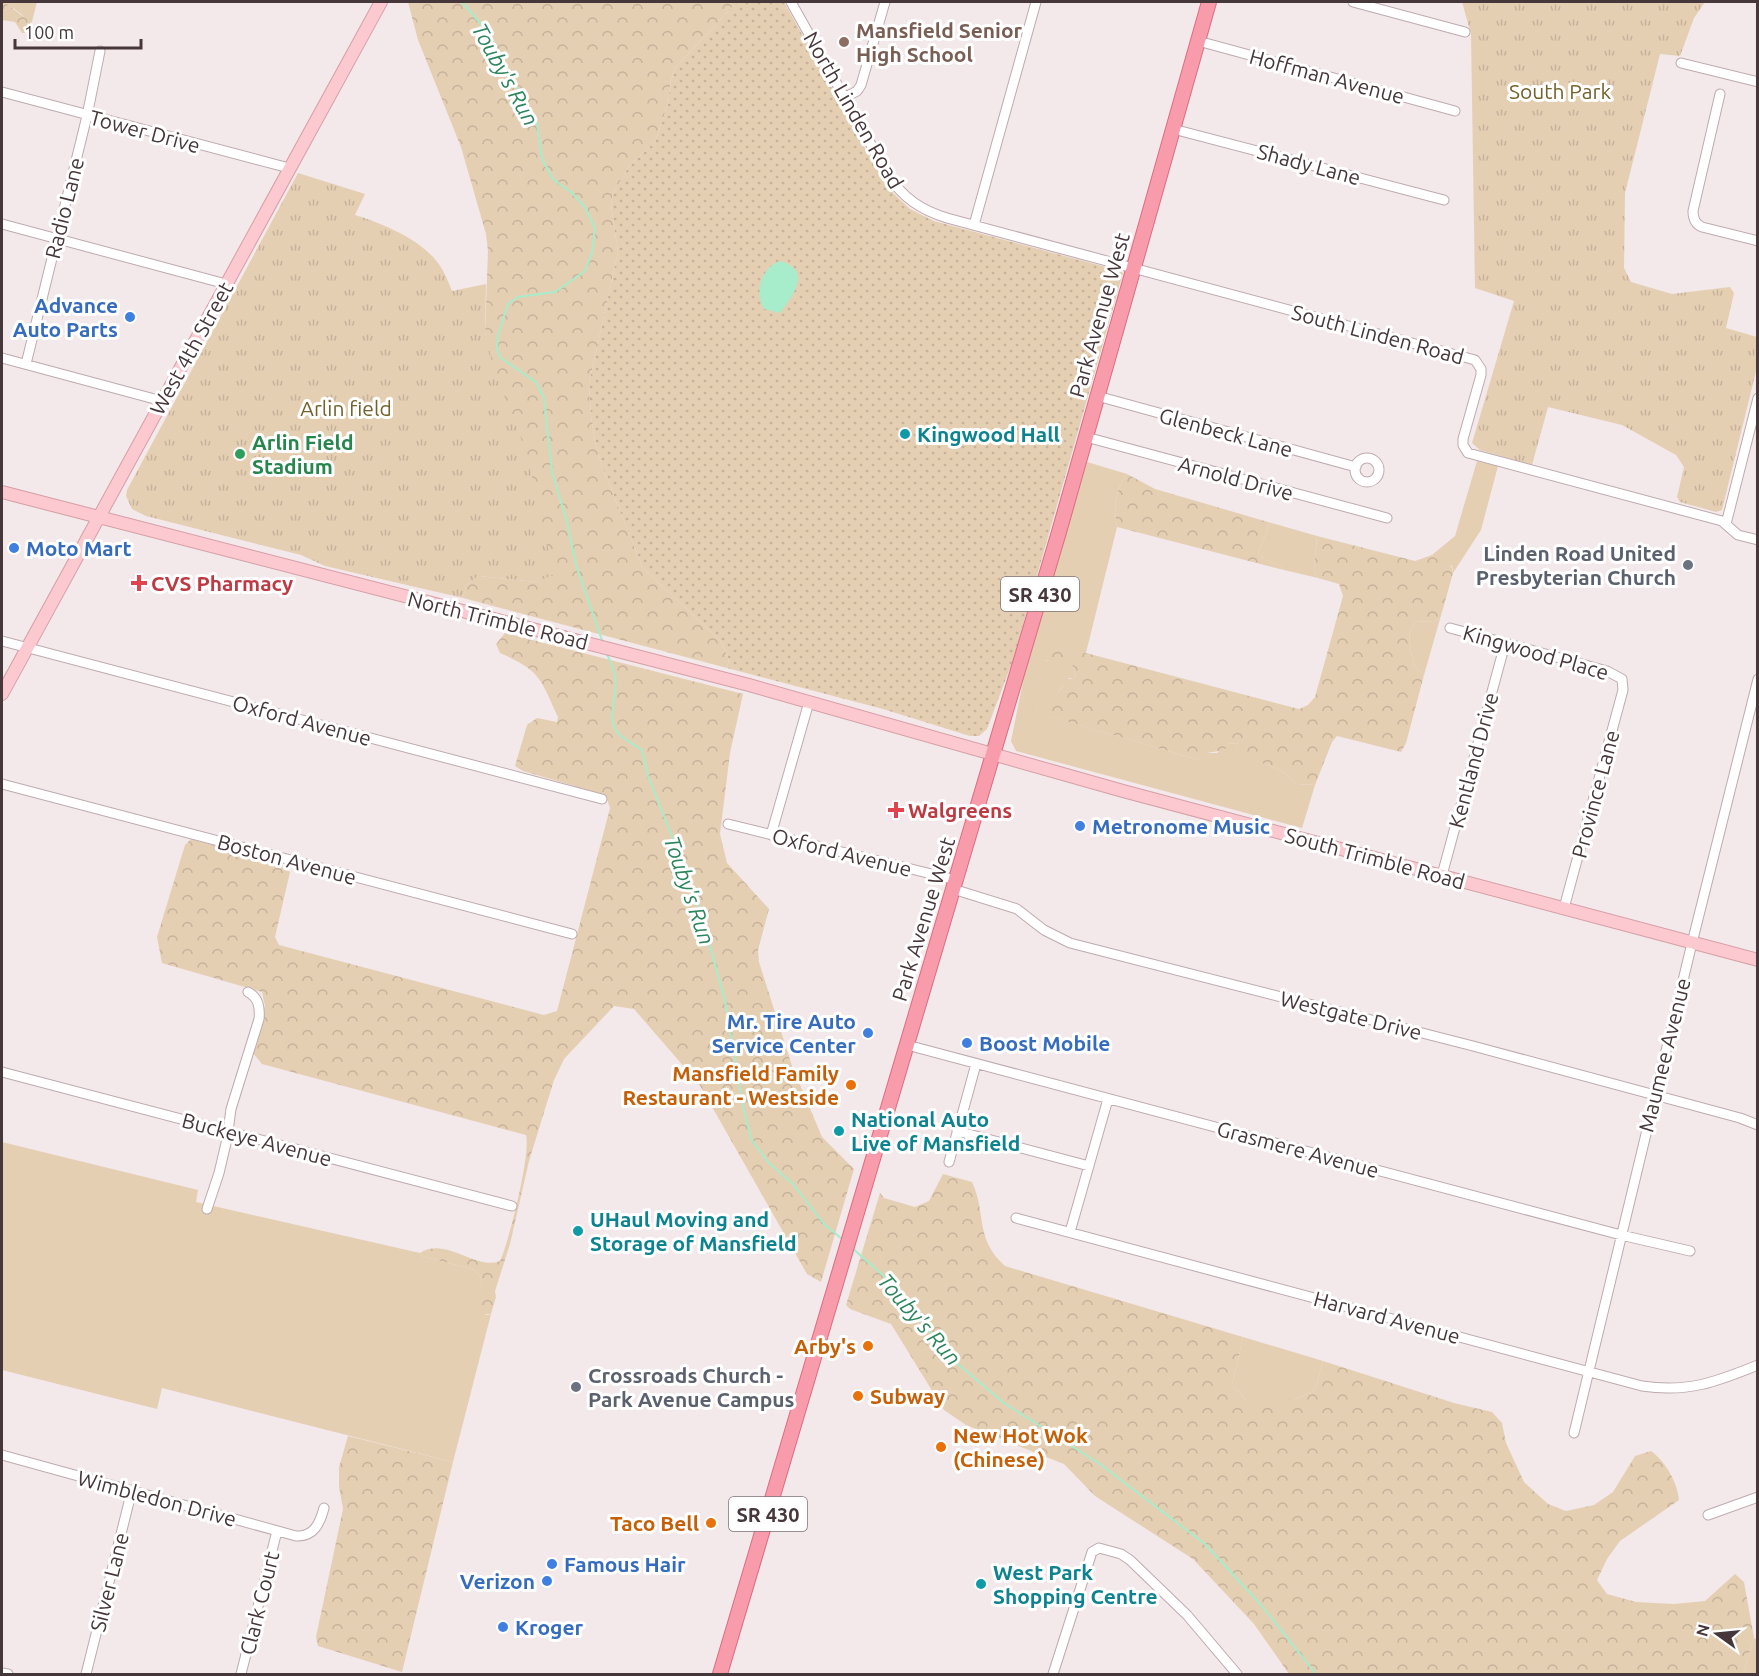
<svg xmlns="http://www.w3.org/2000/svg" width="1759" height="1676" font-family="Ubuntu,sans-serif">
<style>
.grass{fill:#e5cfb3}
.forest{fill:url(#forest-crowns)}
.park{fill:url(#park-tufts)}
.garden{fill:url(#garden-dots)}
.water{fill:#a7eccb}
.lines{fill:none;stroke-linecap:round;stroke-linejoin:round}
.stream{stroke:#a7eccb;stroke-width:2}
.street-casing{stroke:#beabaf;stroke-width:11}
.secondary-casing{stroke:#d69ea7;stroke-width:14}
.primary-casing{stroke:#dd6c80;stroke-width:16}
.street{stroke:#fff;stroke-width:9}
.secondary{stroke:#fbc9cf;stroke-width:12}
.primary{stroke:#f89bab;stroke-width:14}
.education-dot{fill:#8d6e63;stroke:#fff;stroke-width:2}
.shop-dot{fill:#3f7fe0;stroke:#fff;stroke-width:2}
.culture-dot{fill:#0f9aa8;stroke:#fff;stroke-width:2}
.leisure-dot{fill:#2e9e5b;stroke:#fff;stroke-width:2}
.worship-dot{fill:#6b7280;stroke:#fff;stroke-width:2}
.health-dot{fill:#e0444e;stroke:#fff;stroke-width:2}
.food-dot{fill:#e8710a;stroke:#fff;stroke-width:2}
.labels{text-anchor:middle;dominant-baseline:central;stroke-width:6;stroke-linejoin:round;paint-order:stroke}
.shield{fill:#fff;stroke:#7e7376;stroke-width:1.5}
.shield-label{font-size:20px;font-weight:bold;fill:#46373b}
.education-label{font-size:21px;font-weight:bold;fill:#785e54;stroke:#fff;text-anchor:start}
.street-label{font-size:21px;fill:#46373b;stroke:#fff}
.park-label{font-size:21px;fill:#74622d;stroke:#fff}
.shop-label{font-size:21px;font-weight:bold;fill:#366cbe;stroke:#fff;text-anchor:start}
.culture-label{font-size:21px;font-weight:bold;fill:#0d838f;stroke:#fff;text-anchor:start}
.leisure-label{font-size:21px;font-weight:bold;fill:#27864d;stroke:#fff;text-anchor:start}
.worship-label{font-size:21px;font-weight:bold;fill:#5b616d;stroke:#fff;text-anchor:end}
.health-label{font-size:21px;font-weight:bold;fill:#be3a42;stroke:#fff;text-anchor:start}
.food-label{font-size:21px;font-weight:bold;fill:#c56008;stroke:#fff;text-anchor:end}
.water-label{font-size:22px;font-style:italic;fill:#2d855c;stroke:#fff}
</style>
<defs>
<pattern id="forest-crowns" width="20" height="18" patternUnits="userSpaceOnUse" patternTransform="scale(1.5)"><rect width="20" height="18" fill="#e5cfb3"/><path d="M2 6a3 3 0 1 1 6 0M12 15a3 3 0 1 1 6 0" fill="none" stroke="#c6b29b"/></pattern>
<pattern id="park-tufts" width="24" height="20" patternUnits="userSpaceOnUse" patternTransform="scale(1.5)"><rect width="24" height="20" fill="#e5cfb3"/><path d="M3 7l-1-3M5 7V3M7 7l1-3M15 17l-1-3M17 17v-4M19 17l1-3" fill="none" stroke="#c6b29b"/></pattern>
<pattern id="garden-dots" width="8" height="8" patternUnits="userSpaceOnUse" patternTransform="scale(1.5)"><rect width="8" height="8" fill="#e5cfb3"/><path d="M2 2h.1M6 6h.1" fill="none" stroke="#c6b29b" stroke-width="1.8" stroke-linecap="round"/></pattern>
</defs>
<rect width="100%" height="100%" fill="#f3e8ea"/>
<path class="grass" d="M4,2H37L30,29L28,28C28,14 14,10 4,2Z
M1477,461L1498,466L1481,530L1453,573L1452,566L1432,555L1455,536Z
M1087,462L1127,474C1115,491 1113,507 1117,527L1086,653H1073L1045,661H1055L1073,666L1076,676L1073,679L1069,678L1056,696L1037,709L1042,714L1199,760L1207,753H1217L1228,744L1237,743L1247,757L1282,771L1297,784L1315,785L1302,828L1016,751L1011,741L1024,677Z
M1268,522L1317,536L1314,570L1318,578L1284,570C1277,561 1265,562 1258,553L1269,526Z
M1440,619L1424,675L1414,666L1411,652L1409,635L1415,622L1434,621Z
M2,1142L198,1190L196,1202L420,1253L422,1256L475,1270L482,1279L477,1311L487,1315L491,1314L453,1462L162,1388L157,1409L2,1370Z
M1243,1337L1323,1361L1315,1390L1294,1400H1246L1232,1385Z
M1754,1638L1757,1640V1674H1743Z"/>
<path class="forest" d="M2,2H4L28,20L25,33H22L15,22L2,20Z
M408,2H737L676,67L671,80L668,104L655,142L629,166L613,194L611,205L618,252L589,384L591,416L595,442L603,469L643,568L721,641L729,660L727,668L463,598L466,586L478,576L537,582L485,333L488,251L486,234L461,147L418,40Z
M1127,474L1155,489L1268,522L1269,526L1258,553C1265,562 1278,561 1284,570L1117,527C1113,507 1115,491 1127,474Z
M1317,536L1415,561L1432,555C1443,559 1451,560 1453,573L1440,619L1434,621L1415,622L1409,635L1411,652L1414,666L1424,675L1406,743L1401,752L1337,736L1332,742L1315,785L1297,784L1282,771L1246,757L1237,743L1228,744L1225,750L1207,753L1204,760H1199L1041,714L1037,709L1039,703C1053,702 1061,691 1067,679H1073L1076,676L1073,666L1036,658L1035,657L1038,650L1045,649L1086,653L1299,709L1308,705L1315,697L1343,596L1339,584L1318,578L1314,570Z
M505,633L743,694L730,753L720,834L727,863L769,909L758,950L759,962L792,1066L822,1137L854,1169L821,1282L807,1274L699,1084L634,1009L614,1006L564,1059L554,1080L529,1161L510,1244L495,1291L496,1297L491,1314H480L476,1311L482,1279L475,1270L422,1256L420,1253C446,1236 476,1271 500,1261C509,1242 531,1153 526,1135L262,1064L253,1053L265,1006L262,992L162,963L157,937L185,845L191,839L281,864L290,872L275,937L279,945L544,1015L557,1011L610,808L607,799L602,794L523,771L515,766L527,725L537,718L557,722L558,717C540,678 541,671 500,653L496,644Z
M943,1174L972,1182C987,1214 974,1238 1005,1266L1243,1337L1232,1385L1246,1400H1294L1315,1390L1323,1361L1454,1403L1492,1412L1502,1423L1506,1443L1524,1482L1548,1504L1566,1511L1594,1505L1613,1492L1635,1456L1651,1451C1665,1461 1678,1483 1679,1500L1620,1541L1607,1559L1597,1580L1607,1594L1636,1602L1674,1604L1705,1601L1735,1574L1744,1582L1754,1638L1743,1674H1289L1254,1624L1193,1559L1095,1496L1064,1464L966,1425L944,1410L891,1324L850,1309L846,1305L880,1193L884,1198L915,1207L929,1201Z
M348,1436L453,1462L402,1672L318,1646L316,1637L343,1509L339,1486V1467Z"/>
<path class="park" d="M1462,2H1705L1694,18L1680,56L1660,54L1625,193L1624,268L1631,282L1672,294L1730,287L1734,293L1726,328L1757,337V367L1722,510L1716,512L1680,502L1677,497L1684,467L1676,455L1622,425L1548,407L1532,465L1480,450L1472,443L1514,301L1475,288L1471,34Z
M298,173L365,194L355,215C384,224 426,241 442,269C446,276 449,284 452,291L486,284L485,333L494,370L526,451L554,574L537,582L478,576L466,586L463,598L325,566L301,555L146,516L132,509L126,496L127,490Z"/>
<path class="garden" d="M737,2H784L882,178L894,194L910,209L934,221L1117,270L1123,273L1013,660L987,729L979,736H970L883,709L727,668L729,660L721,641L643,568L603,469L595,442L591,416L589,384L618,252L611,205L613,194L629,166L655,142L668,104L671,80L676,67Z"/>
<path class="water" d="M780,261C813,270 793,296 780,313L764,309C754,292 761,268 780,261Z"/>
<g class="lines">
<path class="stream" d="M462,2L481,24L537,123L542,159L553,179L572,193L585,207L595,228L592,253L585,271L555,292L518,297L508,304L498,335L497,350L501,358L536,382L544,398L552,472L567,522L576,565L603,643
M607,654C610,661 614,669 615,676C619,697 603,721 621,736C627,741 635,745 642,750L648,776L698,902L725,1001L743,1106L751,1139L769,1163L793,1184L824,1224L842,1239
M851,1247L886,1278L953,1360L1004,1403L1100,1464L1205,1544L1262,1606L1316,1674"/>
<g class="street-casing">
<path id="street" d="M791,2L888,175C903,198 921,210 947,218L1475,360L1481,369V375L1463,439V445L1468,453L1722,521L1738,535L1758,540
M1353,2L1465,32
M1198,41L1455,111
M1681,63L1758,82
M2,92L289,168
M1720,94L1693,211C1693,218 1695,224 1702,227L1758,241
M844,98L857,91L861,85L885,2
M1173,129L1444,200
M2,224L226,284
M974,225L1036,2
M2,358L162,401
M26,364L87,116L100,51
M1097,396L1356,467
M1086,437L1387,518
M1355 470a12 12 0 1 1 24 0a12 12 0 1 1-24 0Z
M1726,524L1758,398
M1450,628L1607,671L1622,679L1623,690L1564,908
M2,641L602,799
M2,784L572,934
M728,824L956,880
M771,835L809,702
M1442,875L1505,644
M953,889L1017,909L1044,930L1070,943L1473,1046L1740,1118L1758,1125
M907,1045L1621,1235L1690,1251
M2,1072L512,1206
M957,1131L1089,1166
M949,1162L976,1064
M207,1209L219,1173L227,1139L231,1109L259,1019C260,1008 259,998 248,992
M1016,1218L1642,1386C1688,1393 1716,1382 1758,1365
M1070,1232L1108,1099
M1574,1433L1692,943L1758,679
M2,1455L296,1536C314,1537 320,1523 324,1508
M1708,1515L1758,1497
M2,1673L8,1674
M86,1674L132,1490
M241,1674L277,1531
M1053,1674L1092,1552L1099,1548L1121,1554L1130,1560L1187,1615L1237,1674"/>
</g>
<g class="secondary-casing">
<path id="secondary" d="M2,492L749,685L1123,791L1758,960
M2,694L381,2"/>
</g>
<g class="primary-casing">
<path id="primary" d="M720,1674L1059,532L1209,2"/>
</g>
<use href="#street" class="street"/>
<use href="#secondary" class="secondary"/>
<use href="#primary" class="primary"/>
</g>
<circle class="education-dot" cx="844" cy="42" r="6"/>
<g class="shop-dot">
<circle cx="130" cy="317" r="6"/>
<circle cx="14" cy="548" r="6"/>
<circle cx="1080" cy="826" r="6"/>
<circle cx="868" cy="1033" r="6"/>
<circle cx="967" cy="1043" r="6"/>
<circle cx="552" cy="1564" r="6"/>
<circle cx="547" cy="1581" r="6"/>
<circle cx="503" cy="1627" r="6"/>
</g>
<g class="culture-dot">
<circle cx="905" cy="434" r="6"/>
<circle cx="839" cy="1131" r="6"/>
<circle cx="578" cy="1231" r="6"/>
<circle cx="981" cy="1584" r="6"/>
</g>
<circle class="leisure-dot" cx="240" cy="454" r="6"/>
<g class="worship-dot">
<circle cx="1688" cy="565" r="6"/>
<circle cx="576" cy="1387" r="6"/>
</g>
<g class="health-dot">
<path d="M136 574h6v6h6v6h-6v6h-6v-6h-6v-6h6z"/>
<path d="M893 801h6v6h6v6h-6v6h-6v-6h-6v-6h6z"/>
</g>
<g class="food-dot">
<circle cx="851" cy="1085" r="6"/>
<circle cx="868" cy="1346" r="6"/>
<circle cx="858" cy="1396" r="6"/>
<circle cx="941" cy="1447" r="6"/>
<circle cx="711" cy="1523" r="6"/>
</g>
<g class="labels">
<g class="shield">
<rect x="1001" y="577" width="78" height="34" rx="4.5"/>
<rect x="729" y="1497" width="78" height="34" rx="4.5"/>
</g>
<g class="shield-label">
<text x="1040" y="594">SR 430</text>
<text x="768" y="1514">SR 430</text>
</g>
<g class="education-label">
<text x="856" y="30">Mansfield Senior<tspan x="856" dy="24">High School</tspan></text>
</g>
<g class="street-label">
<text transform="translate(1327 76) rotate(15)">Hoffman Avenue</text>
<text transform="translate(854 110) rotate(60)">North Linden Road</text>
<text transform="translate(145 131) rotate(15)">Tower Drive</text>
<text transform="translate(1309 164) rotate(15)">Shady Lane</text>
<text transform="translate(64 208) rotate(-76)">Radio Lane</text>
<text transform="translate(1099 315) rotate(-74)">Park Avenue West</text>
<text transform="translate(1378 334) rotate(15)">South Linden Road</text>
<text transform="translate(191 348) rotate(-61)">West 4th Street</text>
<text transform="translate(1226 432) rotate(15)">Glenbeck Lane</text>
<text transform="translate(1236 478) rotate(15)">Arnold Drive</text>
<text transform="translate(498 620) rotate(14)">North Trimble Road</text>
<text transform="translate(1536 652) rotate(16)">Kingwood Place</text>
<text transform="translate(302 720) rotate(15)">Oxford Avenue</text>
<text transform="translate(1473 760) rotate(-75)">Kentland Drive</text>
<text transform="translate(1595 794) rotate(-75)">Province Lane</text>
<text transform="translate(842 852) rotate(14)">Oxford Avenue</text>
<text transform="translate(1375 858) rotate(15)">South Trimble Road</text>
<text transform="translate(287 859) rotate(15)">Boston Avenue</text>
<text transform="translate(923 919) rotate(-73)">Park Avenue West</text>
<text transform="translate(1351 1015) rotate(14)">Westgate Drive</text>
<text transform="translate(1664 1055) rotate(-76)">Maumee Avenue</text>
<text transform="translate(257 1139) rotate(15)">Buckeye Avenue</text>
<text transform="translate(1298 1149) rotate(15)">Grasmere Avenue</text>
<text transform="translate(1387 1317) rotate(15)">Harvard Avenue</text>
<text transform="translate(157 1498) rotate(15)">Wimbledon Drive</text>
<text transform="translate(109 1582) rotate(-76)">Silver Lane</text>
<text transform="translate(259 1603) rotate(-76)">Clark Court</text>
</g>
<g class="park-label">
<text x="1560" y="91">South Park</text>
<text x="346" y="408">Arlin field</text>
</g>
<g class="shop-label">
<text x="118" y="305" text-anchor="end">Advance<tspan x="118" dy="24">Auto Parts</tspan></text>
<text x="26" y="548">Moto Mart</text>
<text x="1092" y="826">Metronome Music</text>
<text x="856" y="1021" text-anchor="end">Mr. Tire Auto<tspan x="856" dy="24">Service Center</tspan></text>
<text x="979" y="1043">Boost Mobile</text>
<text x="564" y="1564">Famous Hair</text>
<text x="535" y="1581" text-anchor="end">Verizon</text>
<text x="515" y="1627">Kroger</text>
</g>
<g class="culture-label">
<text x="917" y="434">Kingwood Hall</text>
<text x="851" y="1119">National Auto<tspan x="851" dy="24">Live of Mansfield</tspan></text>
<text x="590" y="1219">UHaul Moving and<tspan x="590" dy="24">Storage of Mansfield</tspan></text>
<text x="993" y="1572">West Park<tspan x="993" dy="24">Shopping Centre</tspan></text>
</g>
<g class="leisure-label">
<text x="252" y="442">Arlin Field<tspan x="252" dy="24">Stadium</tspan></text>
</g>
<g class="worship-label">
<text x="1676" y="553">Linden Road United<tspan x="1676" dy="24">Presbyterian Church</tspan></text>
<text x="588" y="1375" text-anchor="start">Crossroads Church -<tspan x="588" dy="24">Park Avenue Campus</tspan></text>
</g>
<g class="health-label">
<text x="151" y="583">CVS Pharmacy</text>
<text x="908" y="810">Walgreens</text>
</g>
<g class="food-label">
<text x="839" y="1073">Mansfield Family<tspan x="839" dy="24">Restaurant - Westside</tspan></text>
<text x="856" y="1346">Arby's</text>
<text x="870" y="1396" text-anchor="start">Subway</text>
<text x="953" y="1435" text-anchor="start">New Hot Wok<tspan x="953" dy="24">(Chinese)</tspan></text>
<text x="699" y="1523">Taco Bell</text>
</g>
<g class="water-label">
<text transform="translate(506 74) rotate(61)">Touby's Run</text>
<text transform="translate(690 890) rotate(71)">Touby's Run</text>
<text transform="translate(920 1319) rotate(49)">Touby's Run</text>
</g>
</g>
<rect width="1759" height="1676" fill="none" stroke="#46373b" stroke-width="6"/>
<g transform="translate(1717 1634) rotate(285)" stroke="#ffffff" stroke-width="4.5" paint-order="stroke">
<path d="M0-4.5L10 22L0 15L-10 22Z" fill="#46373b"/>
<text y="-9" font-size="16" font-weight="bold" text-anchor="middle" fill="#46373b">N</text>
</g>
<path d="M15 39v9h126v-9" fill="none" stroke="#46373b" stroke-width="3"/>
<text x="24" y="39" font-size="18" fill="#46373b" stroke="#ffffff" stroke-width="4.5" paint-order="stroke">100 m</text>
</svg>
